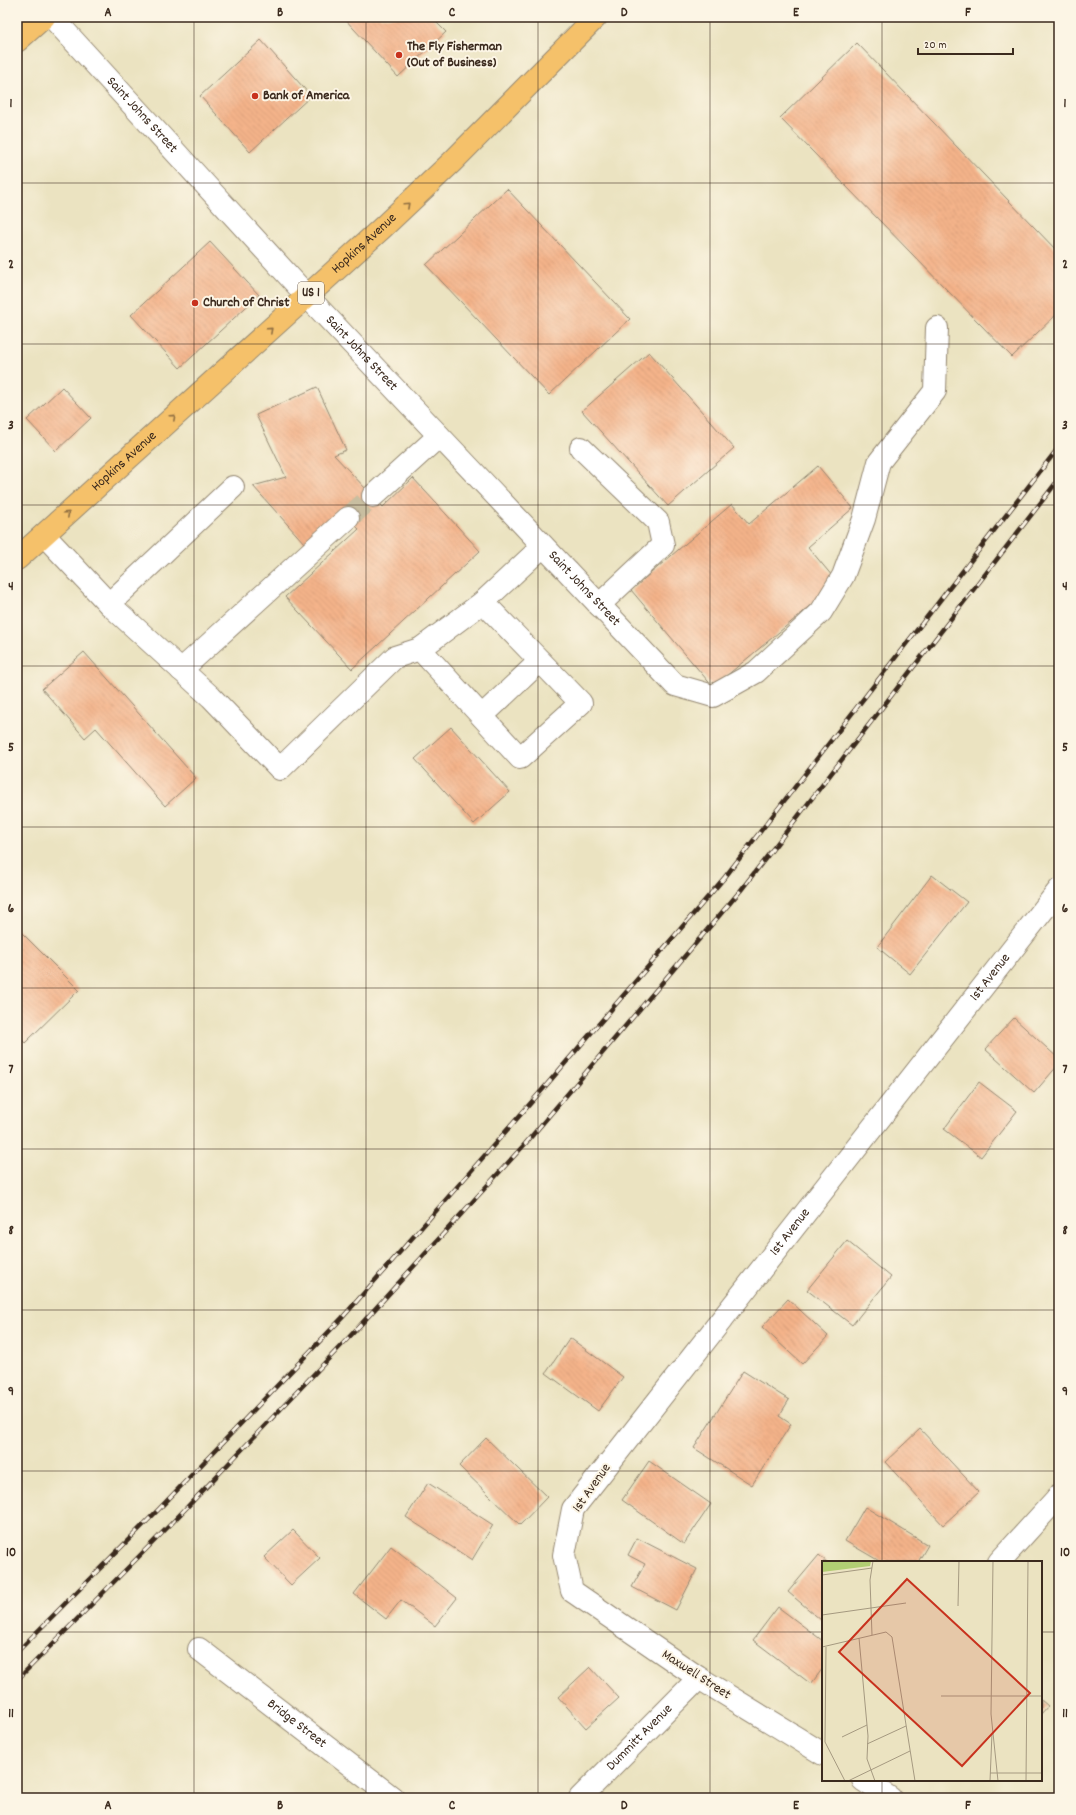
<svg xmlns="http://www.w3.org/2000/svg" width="1076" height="1815" font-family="Dekko,sans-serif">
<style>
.building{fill:url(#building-back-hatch)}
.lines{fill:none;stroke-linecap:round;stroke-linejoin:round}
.minor-tunnel{stroke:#c8bea0;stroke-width:22;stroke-dasharray:22 11;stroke-linecap:butt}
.minor-casing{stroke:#938670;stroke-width:24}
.major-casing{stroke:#938670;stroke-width:24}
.minor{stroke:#fff;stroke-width:22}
.major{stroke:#f5c16b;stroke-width:22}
.rail-casing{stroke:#3b2a1e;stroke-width:4.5}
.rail{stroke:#fcf5e5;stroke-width:3;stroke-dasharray:9;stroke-linecap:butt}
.oneway{stroke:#8f6e41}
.grid{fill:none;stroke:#3b2a1e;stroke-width:1;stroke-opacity:0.55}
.poi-dot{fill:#c8321e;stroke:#fcf5e5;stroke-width:1.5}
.labels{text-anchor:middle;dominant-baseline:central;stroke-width:4;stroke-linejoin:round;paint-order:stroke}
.shield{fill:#fcf5e5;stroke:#75675a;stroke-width:1}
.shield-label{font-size:13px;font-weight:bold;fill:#3b2a1e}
.poi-label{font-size:14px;font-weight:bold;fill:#3b2a1e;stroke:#fcf5e5;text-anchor:start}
.street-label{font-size:14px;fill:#3b2a1e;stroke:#fcf5e5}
.inset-road{fill:none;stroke:#a59980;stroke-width:1}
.view{fill:#c8321e;fill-opacity:0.15;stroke:#c8321e;stroke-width:2}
.inset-edge{fill:none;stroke:#3b2a1e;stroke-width:2}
.neatline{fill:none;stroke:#3b2a1e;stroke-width:1.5}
.grid-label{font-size:13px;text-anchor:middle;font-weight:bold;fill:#3b2a1e}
</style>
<defs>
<pattern id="building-back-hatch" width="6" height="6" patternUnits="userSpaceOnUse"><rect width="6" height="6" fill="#f4b38a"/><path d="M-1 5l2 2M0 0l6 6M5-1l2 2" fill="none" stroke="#d29a77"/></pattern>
</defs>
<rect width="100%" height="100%" fill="#fcf5e5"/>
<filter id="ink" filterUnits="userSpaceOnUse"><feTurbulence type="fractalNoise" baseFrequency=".025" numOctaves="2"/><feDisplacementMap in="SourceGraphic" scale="8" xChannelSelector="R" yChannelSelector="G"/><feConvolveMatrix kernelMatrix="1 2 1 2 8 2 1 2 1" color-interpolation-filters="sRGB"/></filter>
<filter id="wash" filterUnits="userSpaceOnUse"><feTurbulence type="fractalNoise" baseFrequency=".012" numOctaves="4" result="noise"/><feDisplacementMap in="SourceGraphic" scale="16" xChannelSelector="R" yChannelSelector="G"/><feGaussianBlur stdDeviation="0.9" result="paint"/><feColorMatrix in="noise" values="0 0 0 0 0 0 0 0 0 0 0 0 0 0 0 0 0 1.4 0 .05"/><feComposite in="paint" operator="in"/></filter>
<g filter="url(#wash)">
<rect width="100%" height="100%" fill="#ebe3c1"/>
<g id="blocks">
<path class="building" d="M343,17H431L446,32L398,77Z
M261,40L311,96L250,152L200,96Z
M857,43L1059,253V312L1012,357L780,118Z
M507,189L630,319L549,395L426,265Z
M210,242L259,295L180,368L131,315Z
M649,352L734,448L668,506L582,411Z
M62,387L91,418L56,451L27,420Z
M317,387L346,450L334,455L383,507L413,478L480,551L352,669L285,597L359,529L341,512L305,544L253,486L286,477L256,415Z
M818,466L853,508L808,547L838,583L713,687L631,590L732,504L749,524Z
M84,652L196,778L165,806L96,728L85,738L42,689Z
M451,727L510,792L474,824L415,759Z
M932,875L967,902L910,974L877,947Z
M17,928L79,990L25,1043L17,1035Z
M1014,1018L1059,1059V1064L1034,1093L985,1049Z
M979,1082L1017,1111L981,1157L944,1129Z
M847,1241L891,1277L852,1325L807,1290Z
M788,1299L828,1336L802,1364L762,1327Z
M570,1338L623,1377L598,1411L546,1373Z
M743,1371L789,1400L779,1416L791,1424L752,1485L694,1448Z
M920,1429L979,1492L943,1525L885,1462Z
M486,1438L547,1497L520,1525L459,1466Z
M649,1461L711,1504L684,1544L622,1500Z
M428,1483L493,1525L472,1560L406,1517Z
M865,1507L928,1545L918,1562H881L845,1541Z
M293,1530L320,1558L291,1585L264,1557Z
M637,1538L697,1569L676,1610L632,1587L645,1564L628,1555Z
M391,1546L457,1598L435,1626L401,1600L386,1619L354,1594Z
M819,1555L827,1562H823V1618L821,1620L788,1592Z
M778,1607L823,1641V1668L811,1684L753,1640Z
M590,1667L619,1698L586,1728L558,1697Z
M1041,1700L1048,1706L1041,1714Z"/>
</g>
</g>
<g filter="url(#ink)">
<use href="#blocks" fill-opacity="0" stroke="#938670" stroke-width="1"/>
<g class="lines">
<path class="minor-tunnel" d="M348,518L373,496"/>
<g class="minor-casing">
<g id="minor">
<path id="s1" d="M52,17L307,296L675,685L713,696L756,672L821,612L843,576L864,519L879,462L935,391L937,328"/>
<path d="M581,448L658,522L663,545L599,605"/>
<path d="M373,496L439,436"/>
<path d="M44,535L109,604L211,697L280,769L395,657L420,649L483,602L543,546"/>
<path d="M109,604L233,487"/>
<path d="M420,649L520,758L581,703L483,602"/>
<path d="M181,670L348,518"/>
<path d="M482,716L540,661"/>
<path d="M999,1562L1059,1496"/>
<path id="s2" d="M199,1649L393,1798"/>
<path id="s3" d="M823,1754L699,1678L572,1591L564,1555L573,1509L1059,890"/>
<path d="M863,1780L890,1798"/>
<path id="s4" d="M580,1798L699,1678"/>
</g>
</g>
<g class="major-casing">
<g id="major">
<path d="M17,41L44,17"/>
<path id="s5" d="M17,559L381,229L452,162L596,17"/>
</g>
</g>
<use href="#minor" class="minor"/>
<use href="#major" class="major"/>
<g class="rail-casing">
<path id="rail" d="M17,1652L159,1509L342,1318L543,1089L725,877L1059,447
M17,1680L171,1524L354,1332L525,1144L741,890L1059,479"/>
</g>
<use href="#rail" class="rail"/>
</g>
<defs><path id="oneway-chevron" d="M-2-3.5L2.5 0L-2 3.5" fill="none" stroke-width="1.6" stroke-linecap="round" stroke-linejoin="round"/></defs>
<g class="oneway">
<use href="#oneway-chevron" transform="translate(407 205) rotate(-43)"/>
<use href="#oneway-chevron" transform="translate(270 330) rotate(-42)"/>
<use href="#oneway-chevron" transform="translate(173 417) rotate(-42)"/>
<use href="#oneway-chevron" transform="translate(67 514) rotate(-42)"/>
</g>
</g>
<path class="grid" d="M194,17V1798M366,17V1798M538,17V1798M710,17V1798M882,17V1562M17,183H1059M17,344H1059M17,505H1059M17,666H1059M17,827H1059M17,988H1059M17,1149H1059M17,1310H1059M17,1471H1059M17,1632H823M1041,1632H1059M882,1780V1798"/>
<g class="poi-dot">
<circle cx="399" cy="55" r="4"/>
<circle cx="255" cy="96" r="4"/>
<circle cx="195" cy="303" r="4"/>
</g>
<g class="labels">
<rect class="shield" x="298" y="282" width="26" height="22" rx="3"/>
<g class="shield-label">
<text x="311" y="293">US 1</text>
</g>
<g class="poi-label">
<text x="407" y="47">The Fly Fisherman<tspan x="407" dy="16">(Out of Business)</tspan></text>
<text x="263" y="96">Bank of America</text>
<text x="203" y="303">Church of Christ</text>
</g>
<g class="street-label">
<text stroke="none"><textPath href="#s1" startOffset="133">Saint Johns Street</textPath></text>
<text stroke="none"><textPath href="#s5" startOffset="469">Hopkins Avenue</textPath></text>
<text stroke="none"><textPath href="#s1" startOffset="457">Saint Johns Street</textPath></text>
<text stroke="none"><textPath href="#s5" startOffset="145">Hopkins Avenue</textPath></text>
<text stroke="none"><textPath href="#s1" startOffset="781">Saint Johns Street</textPath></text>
<text stroke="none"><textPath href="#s3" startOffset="1059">1st Avenue</textPath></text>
<text stroke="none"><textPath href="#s3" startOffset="735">1st Avenue</textPath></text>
<text transform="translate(592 1488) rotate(-55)">1st Avenue</text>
<text transform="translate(696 1675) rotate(33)">Maxwell Street</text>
<text stroke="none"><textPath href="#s2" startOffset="123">Bridge Street</textPath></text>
<text stroke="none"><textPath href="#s4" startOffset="85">Dummitt Avenue</textPath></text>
</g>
</g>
<g transform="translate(822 1561)">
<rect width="220" height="220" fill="#ebe3c1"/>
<path d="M0,0H49L48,5L0,11Z" fill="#b2cd73"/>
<path class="inset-road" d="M171,0L169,153L176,220M0,14L50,7M136,45L137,0M0,54L84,42M50,74L48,19L51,0M37,77L46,175L45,198L53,220M0,86L64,71L70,76L93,220M4,86L3,181L23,220M119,135H220M20,176L45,164M45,183L84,165M168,212H220M26,220L88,190M168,220L170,172M204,220L206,0"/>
<path class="view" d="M85,18L208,132L140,205L17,91Z"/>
<rect width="220" height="220" class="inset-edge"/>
</g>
<rect width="1076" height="1815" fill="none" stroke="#fcf5e5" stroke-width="44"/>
<path d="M918 48v6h95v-6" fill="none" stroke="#3b2a1e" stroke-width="2"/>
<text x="924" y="48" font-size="12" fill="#3b2a1e" stroke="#fcf5e5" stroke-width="3" paint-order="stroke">20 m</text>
<rect x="22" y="22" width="1032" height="1771" class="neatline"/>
<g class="grid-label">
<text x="108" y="16">A</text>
<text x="280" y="16">B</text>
<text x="452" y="16">C</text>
<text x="624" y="16">D</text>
<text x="796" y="16">E</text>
<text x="968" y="16">F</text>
<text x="11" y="107">1</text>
<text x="1065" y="107">1</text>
<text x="11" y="268">2</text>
<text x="1065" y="268">2</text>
<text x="11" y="429">3</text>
<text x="1065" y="429">3</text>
<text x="11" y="590">4</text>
<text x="1065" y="590">4</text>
<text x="11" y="751">5</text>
<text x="1065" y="751">5</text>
<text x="11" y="912">6</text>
<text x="1065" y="912">6</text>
<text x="11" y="1073">7</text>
<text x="1065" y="1073">7</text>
<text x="11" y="1234">8</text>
<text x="1065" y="1234">8</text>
<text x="11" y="1395">9</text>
<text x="1065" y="1395">9</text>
<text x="11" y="1556">10</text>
<text x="1065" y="1556">10</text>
<text x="11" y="1717">11</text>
<text x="1065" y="1717">11</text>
<text x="108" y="1809">A</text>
<text x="280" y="1809">B</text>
<text x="452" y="1809">C</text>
<text x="624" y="1809">D</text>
<text x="796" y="1809">E</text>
<text x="968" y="1809">F</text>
</g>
</svg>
